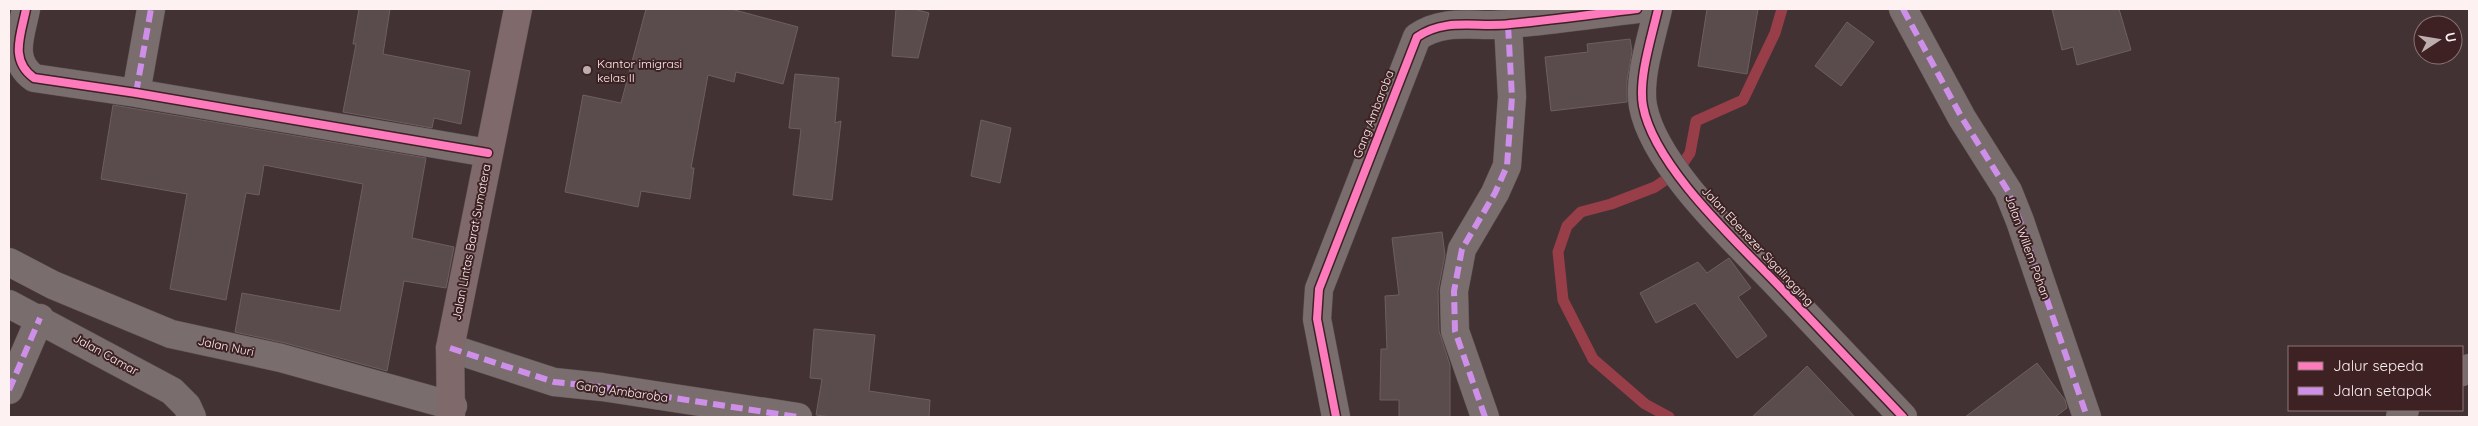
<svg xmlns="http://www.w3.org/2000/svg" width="2478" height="426" font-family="Quicksand,sans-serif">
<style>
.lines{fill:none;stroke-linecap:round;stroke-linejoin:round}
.stream{stroke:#983e48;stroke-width:11}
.building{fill:#5a4c4d;stroke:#6d5f60}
.minor-casing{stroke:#5b4f4f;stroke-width:29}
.highway-casing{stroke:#5b4f4f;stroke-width:29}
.minor{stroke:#7a6d6e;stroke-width:28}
.highway{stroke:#7f696b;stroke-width:28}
.quiet{stroke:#ce8fe9;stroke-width:6;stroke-dasharray:12 6;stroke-linecap:butt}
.cycleway-casing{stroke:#3e2123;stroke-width:11}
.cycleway{stroke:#fd7abc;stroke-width:8}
.poi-dot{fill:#bcaeae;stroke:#3e2123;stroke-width:2}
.labels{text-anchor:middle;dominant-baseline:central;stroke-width:4;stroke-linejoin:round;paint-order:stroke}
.poi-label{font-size:12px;fill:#fdf1f1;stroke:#3e2123;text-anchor:start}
.street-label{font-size:12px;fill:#fdf1f1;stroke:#3e2123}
</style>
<rect width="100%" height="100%" fill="#423233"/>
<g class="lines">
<path class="stream" d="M1669,417L1645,404L1593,359L1563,300L1558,252L1567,226L1581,212L1611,204L1655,187L1677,172L1690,153L1696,121L1743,100L1775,33L1782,9"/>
</g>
<path class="building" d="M359,9H390L383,54L470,71L461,124L434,118L432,128L343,112L356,44H353Z
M646,9H731L798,27L783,84L736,72L734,82L708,75L691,168H694L690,199L641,191L638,207L565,192L583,95L621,103Z
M896,9H914L929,13L918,58L892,56Z
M1707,9H1758L1747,74L1698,66Z
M2052,9H2119L2131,50L2077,65L2073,47L2062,50Z
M1847,22L1874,42L1841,86L1815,66Z
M1630,39L1632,51L1627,81V102L1551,111L1545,57L1588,52L1587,44Z
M795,74L839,78L835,123L841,121L832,200L793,195L801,129L789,128Z
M113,105L426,158L412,238L454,247L446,288L404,281L387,371L285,343L235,332L242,293L340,311L363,184L264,165L259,195L246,193L226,300L170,289L187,194L101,179Z
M981,120L1011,128L1000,183L971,176Z
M1442,232L1445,255L1438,291L1439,331L1450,365V417H1399V400H1380L1381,349H1387L1385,296L1399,295L1392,238Z
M1729,258L1751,288L1738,297L1767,336L1737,358L1695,303L1656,323L1640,293L1698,262L1707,273Z
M814,329L875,335L869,391L930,400L929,417H831L816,415L822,379L810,378Z
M2037,363L2065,400L2067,408L2055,417H1965Z
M1807,366L1855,417H1752L1799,374Z"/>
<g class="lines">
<g class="minor-casing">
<path id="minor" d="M26,9C21,35 9,60 34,78L136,93L488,153
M1658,9C1652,36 1638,78 1643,106C1654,166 1736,241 1778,285C1820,329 1861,373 1903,417
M1903,9L1962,118L2008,191L2020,221L2087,417
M136,93L151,9
M9,262L53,285L171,334L281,358L453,406
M9,304L172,391L187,406L192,417
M450,348L554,382L602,387L798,417
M2462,372L2469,368
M9,390L40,318
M1336,417L1317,319L1319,289L1417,37C1446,17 1477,28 1510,24C1553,20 1595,14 1637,9
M1485,417L1455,331L1454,291L1462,249L1495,193L1507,166L1512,97L1508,25
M2400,417L2405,410"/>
</g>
<g class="highway-casing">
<path id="highway" d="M451,417L450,348L518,9"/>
</g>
<use href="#minor" class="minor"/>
<use href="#highway" class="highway"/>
<path class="quiet" d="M1903,9L1962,118L2008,191L2020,221L2087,417
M136,93L151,9
M450,348L554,382L602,387L798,417
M9,390L40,318
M1485,417L1455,331L1454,291L1462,249L1495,193L1507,166L1512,97L1508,25"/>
<g class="cycleway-casing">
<path id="cycleway" d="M26,9C21,35 9,60 34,78L136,93L488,153
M1658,9C1652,36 1638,78 1643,106C1654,166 1736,241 1778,285C1820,329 1861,373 1903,417
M1336,417L1317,319L1319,289L1417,37C1446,17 1477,28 1510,24C1553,20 1595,14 1637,9"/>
</g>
<use href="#cycleway" class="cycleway"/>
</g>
<circle class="poi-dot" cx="587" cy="70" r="5"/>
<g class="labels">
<g class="poi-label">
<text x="597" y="63">Kantor imigrasi<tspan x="597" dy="14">kelas II</tspan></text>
</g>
<g class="street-label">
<text transform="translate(1373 114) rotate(-69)">Gang Ambaroba</text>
<text transform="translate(471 242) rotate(-79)">Jalan Lintas Barat Sumatera</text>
<text transform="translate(1758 246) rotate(47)">Jalan Ebenezer Sigalingging</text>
<text transform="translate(2028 247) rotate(70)">Jalan Willem Pohan</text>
<text transform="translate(226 346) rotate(12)">Jalan Nuri</text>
<text transform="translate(106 354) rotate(29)">Jalan Camar</text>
<text transform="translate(622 391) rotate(8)">Gang Ambaroba</text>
</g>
</g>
<rect width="2478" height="426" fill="none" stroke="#fdf1f1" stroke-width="20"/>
<rect x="2288" y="346" width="175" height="65" fill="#3e2123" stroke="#8a7475"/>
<rect x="2298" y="362" width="25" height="8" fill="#fd7abc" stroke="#8a7475"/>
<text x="2333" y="371" font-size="15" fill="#fdf1f1">Jalur sepeda</text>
<rect x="2298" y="387" width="25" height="8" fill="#ce8fe9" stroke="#8a7475"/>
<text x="2333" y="396" font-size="15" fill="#fdf1f1">Jalan setapak</text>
<g transform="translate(2438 40) rotate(78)"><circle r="24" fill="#3e2123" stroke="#8a7475"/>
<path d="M0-4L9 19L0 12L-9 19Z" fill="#bcaeae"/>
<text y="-8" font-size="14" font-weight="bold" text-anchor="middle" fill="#fdf1f1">U</text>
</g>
</svg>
